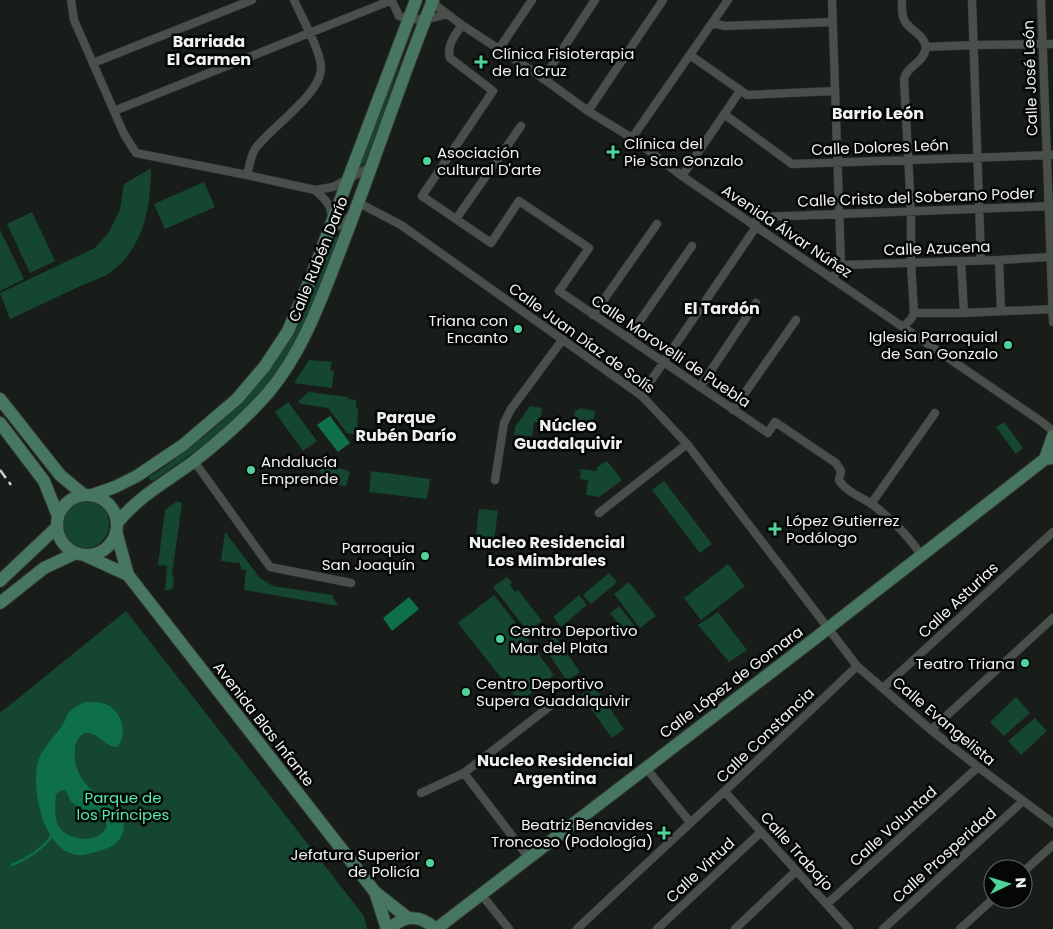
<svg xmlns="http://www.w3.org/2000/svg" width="1053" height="929" font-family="Poppins,sans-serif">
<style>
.green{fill:#154631}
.water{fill:#0e704b;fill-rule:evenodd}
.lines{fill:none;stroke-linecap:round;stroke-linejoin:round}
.stream{stroke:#0e704b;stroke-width:2.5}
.street-casing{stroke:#333634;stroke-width:9}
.primary-casing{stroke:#333634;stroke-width:14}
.street{stroke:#494f4b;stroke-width:8}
.primary{stroke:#477760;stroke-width:12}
.rail{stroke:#cdd0ce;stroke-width:2.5;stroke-dasharray:10 5;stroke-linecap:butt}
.poi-dot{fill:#4fd399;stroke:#050706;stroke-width:2}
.labels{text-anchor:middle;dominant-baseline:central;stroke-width:5;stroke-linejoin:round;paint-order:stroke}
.poi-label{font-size:15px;fill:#eff2f0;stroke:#050706;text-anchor:start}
.street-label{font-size:15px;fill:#eff2f0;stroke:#050706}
.park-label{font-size:15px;fill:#55ecaa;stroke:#050706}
.neighbourhood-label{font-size:16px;font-weight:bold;fill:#eff2f0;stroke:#050706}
</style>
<rect width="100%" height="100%" fill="#181d1a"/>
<path class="green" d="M401,53L403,54L368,159L358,170Z
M151,168C151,207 144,247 111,272C102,278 90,282 80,286C57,297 34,308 10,319L0,293L95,248L109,232L120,210L124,184Z
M204,182L215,207L165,229L154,204Z
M32,212L55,261L30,273L7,224Z
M0,230L24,279L0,291Z
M336,236L339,238C326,271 315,305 299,337C266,398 210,444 152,481L148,478C213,434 266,389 302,318C315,291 322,263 336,236Z
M309,360L332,362L330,370L334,371L332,388L294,383Z
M309,392L348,397V399L356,400V407L358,408L357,435L347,433L328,408L301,404L298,401Z
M288,402L317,441L303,451L275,412Z
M530,406L542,408L540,423L534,422L532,436L514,435L515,427Z
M580,408L595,411L593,424H588L585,428L573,426L575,410H579Z
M1004,422L1023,448L1016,454L996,427Z
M333,461L340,468L350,472L346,486L331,484L319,471Z
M607,461L622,480L599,497L586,495L588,480L580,479L581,472L579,469L597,471V467Z
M371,471L430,479L427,499L369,492Z
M664,481L712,544L700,553L652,490Z
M61 524a24 24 0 1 1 48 0a24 24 0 1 1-48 0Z
M177,501L182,503L172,575L174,578L173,587L170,590H165L167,566L158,565L165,510Z
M479,509L498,511L493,548L475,545Z
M225,532L260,578L273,586L332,595L338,606L244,590L246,570L241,569L240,563L221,561Z
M728,564L745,586L701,620L684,598Z
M609,573L617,582L591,604L583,595Z
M507,577L512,582L510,585L515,592L518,590L542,621L528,632L493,587Z
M629,582L656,616L640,628L614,594Z
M494,595L540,654L539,655L554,675L520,702L458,623Z
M579,595L587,605L561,627L553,617Z
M619,606L634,625L625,632L610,613Z
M126,611L364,916L367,929H0V713Z
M718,612L747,650L729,662L698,625Z
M555,636L580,672L567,681L543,645Z
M594,686L624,729L612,738L581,695Z
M1016,697L1030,713L1004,736L990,722Z
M1035,718L1047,731L1021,755L1008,741Z"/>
<path class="water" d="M330,416L350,443L338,452L317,425Z
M409,597L419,609L392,631L383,618Z
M85,702C91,702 99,702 105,704C121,709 129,734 117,747C105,747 98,732 86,733C80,734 76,741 75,747C72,774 87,787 107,803C111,807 118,811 121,816C125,822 125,830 121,837C115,848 99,851 88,854C46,864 30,792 38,762C42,745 65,729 67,714L75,707ZM62,790L66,791L71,802L80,808L98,815L106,822L107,826C101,844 66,842 58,825C54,816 55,804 56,794Z"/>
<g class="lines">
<path class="stream" d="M12,865C27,859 42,849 52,836"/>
<g class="street-casing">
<path id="street" d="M71,0L74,20L124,134L136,153L247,175L315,190L333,187L372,166
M832,0L841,265
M902,0C902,7 901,17 906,23C914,33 923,34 926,47C924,64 907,65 904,79L911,211V263L914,313L911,319L903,327
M972,0L981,260
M1041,0L1053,322
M392,1L399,16C416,22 431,19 447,14
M430,1L462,25L537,74L588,111L632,138L682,176L1042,422L1053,431
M712,23L725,26L833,22
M462,25C455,35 446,46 450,58L493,91L422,196L491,243L519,201L589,248L559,291L768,433L775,422L836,463L841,471L839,480C846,492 862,497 873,505C893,520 908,535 922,556
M926,47L973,45L1053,44
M499,49L532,0
M690,55L747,95L835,91
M93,63L252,0
M543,79L595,0
M114,111L392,0
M588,111L663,0
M724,114L792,164L1053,155
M632,138L728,0
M247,175C249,167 251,156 255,149C271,127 320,95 321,69C322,53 301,16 294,0
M682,176L740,91
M315,190C331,204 333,208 331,229L345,223L349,217
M356,207L359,203L401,225L642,396L687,444L857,666L931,730L978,767L1053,823
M456,219L521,126
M752,224L762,217L1053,206
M999,260L1001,311
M961,262L964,313
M832,279L841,265L999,260L1050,257
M914,313H964L1053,309
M593,315L657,224
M628,338L692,246
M700,387L756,303
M642,396L650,382L756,227
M733,410L796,320
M194,461L270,567L351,583
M495,480L504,423L511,409L563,339
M871,504L935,413
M599,513L687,444
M883,688L1053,532
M931,730L1053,618
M646,768L690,822
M464,773L529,858
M725,792L849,929
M421,793L464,773L554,703
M1023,872L1053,845
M481,894L509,929
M827,904L978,767
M577,929C670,841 765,755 857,666
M657,929L761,832
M735,929L796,871
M883,929L1023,801
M960,929L993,899"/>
</g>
<g class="primary-casing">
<path id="primary" d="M0,399L60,475L84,495
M0,423L44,481L58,516
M1045,459L1053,436
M92,495L115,487L137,476L183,445L237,399L265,366L288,331L310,280L416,0
M57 525a30 30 0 1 1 60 0a30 30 0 1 1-60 0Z
M117,523C139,496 166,482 193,462C220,441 246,418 268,393C303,352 322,297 341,248C373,166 400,82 433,0
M116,531L128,575L375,892L408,918
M84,555L128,575
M0,581L57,527
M0,603L44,568L76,553
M375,892L387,929
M390,929C404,914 421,915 436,929
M436,929L813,640L1045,459L1053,458"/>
</g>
<use href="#street" class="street"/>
<use href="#primary" class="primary"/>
<path class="rail" d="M0,470L11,485"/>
</g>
<g class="poi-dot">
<path d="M478.5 54.5h5v5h5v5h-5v5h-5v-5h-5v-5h5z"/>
<path d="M610.5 144.5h5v5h5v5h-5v5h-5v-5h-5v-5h5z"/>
<circle cx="427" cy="161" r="5"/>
<circle cx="518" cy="329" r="5"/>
<circle cx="1008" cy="345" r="5"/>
<circle cx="251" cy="470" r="5"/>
<path d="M772.5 521.5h5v5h5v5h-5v5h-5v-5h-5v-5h5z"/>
<circle cx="425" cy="556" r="5"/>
<circle cx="500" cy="639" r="5"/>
<circle cx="1025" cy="663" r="5"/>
<circle cx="466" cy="692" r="5"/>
<path d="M661.5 825.5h5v5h5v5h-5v5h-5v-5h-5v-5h5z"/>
<circle cx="430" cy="863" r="5"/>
</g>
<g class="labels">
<g class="poi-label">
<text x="492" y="53">Clínica Fisioterapia<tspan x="492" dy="17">de la Cruz</tspan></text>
<text x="624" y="143">Clínica del<tspan x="624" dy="17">Pie San Gonzalo</tspan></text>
<text x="437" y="152">Asociación<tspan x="437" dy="17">cultural D'arte</tspan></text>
<text x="508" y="320" text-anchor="end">Triana con<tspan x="508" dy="17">Encanto</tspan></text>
<text x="998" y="336" text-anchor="end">Iglesia Parroquial<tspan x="998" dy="17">de San Gonzalo</tspan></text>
<text x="261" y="461">Andalucía<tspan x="261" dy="17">Emprende</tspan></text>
<text x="786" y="520">López Gutierrez<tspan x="786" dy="17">Podólogo</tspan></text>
<text x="415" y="547" text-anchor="end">Parroquia<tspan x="415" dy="17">San Joaquín</tspan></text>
<text x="510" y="630">Centro Deportivo<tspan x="510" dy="17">Mar del Plata</tspan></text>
<text x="1015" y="663" text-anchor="end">Teatro Triana</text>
<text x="476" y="683">Centro Deportivo<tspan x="476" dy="17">Supera Guadalquivir</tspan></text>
<text x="653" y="824" text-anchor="end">Beatriz Benavides<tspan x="653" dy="17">Troncoso (Podología)</tspan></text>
<text x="420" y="854" text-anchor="end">Jefatura Superior<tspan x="420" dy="17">de Policía</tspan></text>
</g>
<g class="street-label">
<text transform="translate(1030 78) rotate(-92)">Calle José León</text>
<text transform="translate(880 147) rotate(-2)">Calle Dolores León</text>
<text transform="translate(916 197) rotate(-2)">Calle Cristo del Soberano Poder</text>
<text transform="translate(787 231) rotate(34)">Avenida Álvar Núñez</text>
<text transform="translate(937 248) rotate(-2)">Calle Azucena</text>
<text transform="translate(318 259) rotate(-68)">Calle Rubén Darío</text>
<text transform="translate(582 338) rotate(36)">Calle Juan Díaz de Solís</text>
<text transform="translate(671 351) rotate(34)">Calle Morovelli de Puebla</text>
<text transform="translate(958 600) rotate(-43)">Calle Asturias</text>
<text transform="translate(731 682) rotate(-37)">Calle López de Gomara</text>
<text transform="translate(944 721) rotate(40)">Calle Evangelista</text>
<text transform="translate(264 724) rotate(52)">Avenida Blas Infante</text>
<text transform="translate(765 735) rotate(-44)">Calle Constancia</text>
<text transform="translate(893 826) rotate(-42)">Calle Voluntad</text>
<text transform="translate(797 851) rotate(48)">Calle Trabajo</text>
<text transform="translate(944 855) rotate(-42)">Calle Prosperidad</text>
<text transform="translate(700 870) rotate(-43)">Calle Virtud</text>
</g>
<g class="park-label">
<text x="123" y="797">Parque de<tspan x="123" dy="17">los Príncipes</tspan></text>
</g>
<g class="neighbourhood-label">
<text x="209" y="41">Barriada<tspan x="209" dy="18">El Carmen</tspan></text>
<text x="878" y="113">Barrio León</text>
<text x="722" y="308">El Tardón</text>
<text x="406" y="417">Parque<tspan x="406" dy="18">Rubén Darío</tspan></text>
<text x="568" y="425">Núcleo<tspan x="568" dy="18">Guadalquivir</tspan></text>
<text x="547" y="542">Nucleo Residencial<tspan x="547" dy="18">Los Mimbrales</tspan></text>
<text x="555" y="760">Nucleo Residencial<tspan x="555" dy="18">Argentina</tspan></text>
</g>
</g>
<g transform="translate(1008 884) rotate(85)"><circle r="24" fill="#050706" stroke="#636564"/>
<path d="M0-4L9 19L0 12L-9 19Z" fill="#4fd399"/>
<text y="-8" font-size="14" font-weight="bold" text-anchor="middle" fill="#eff2f0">N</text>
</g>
</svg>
